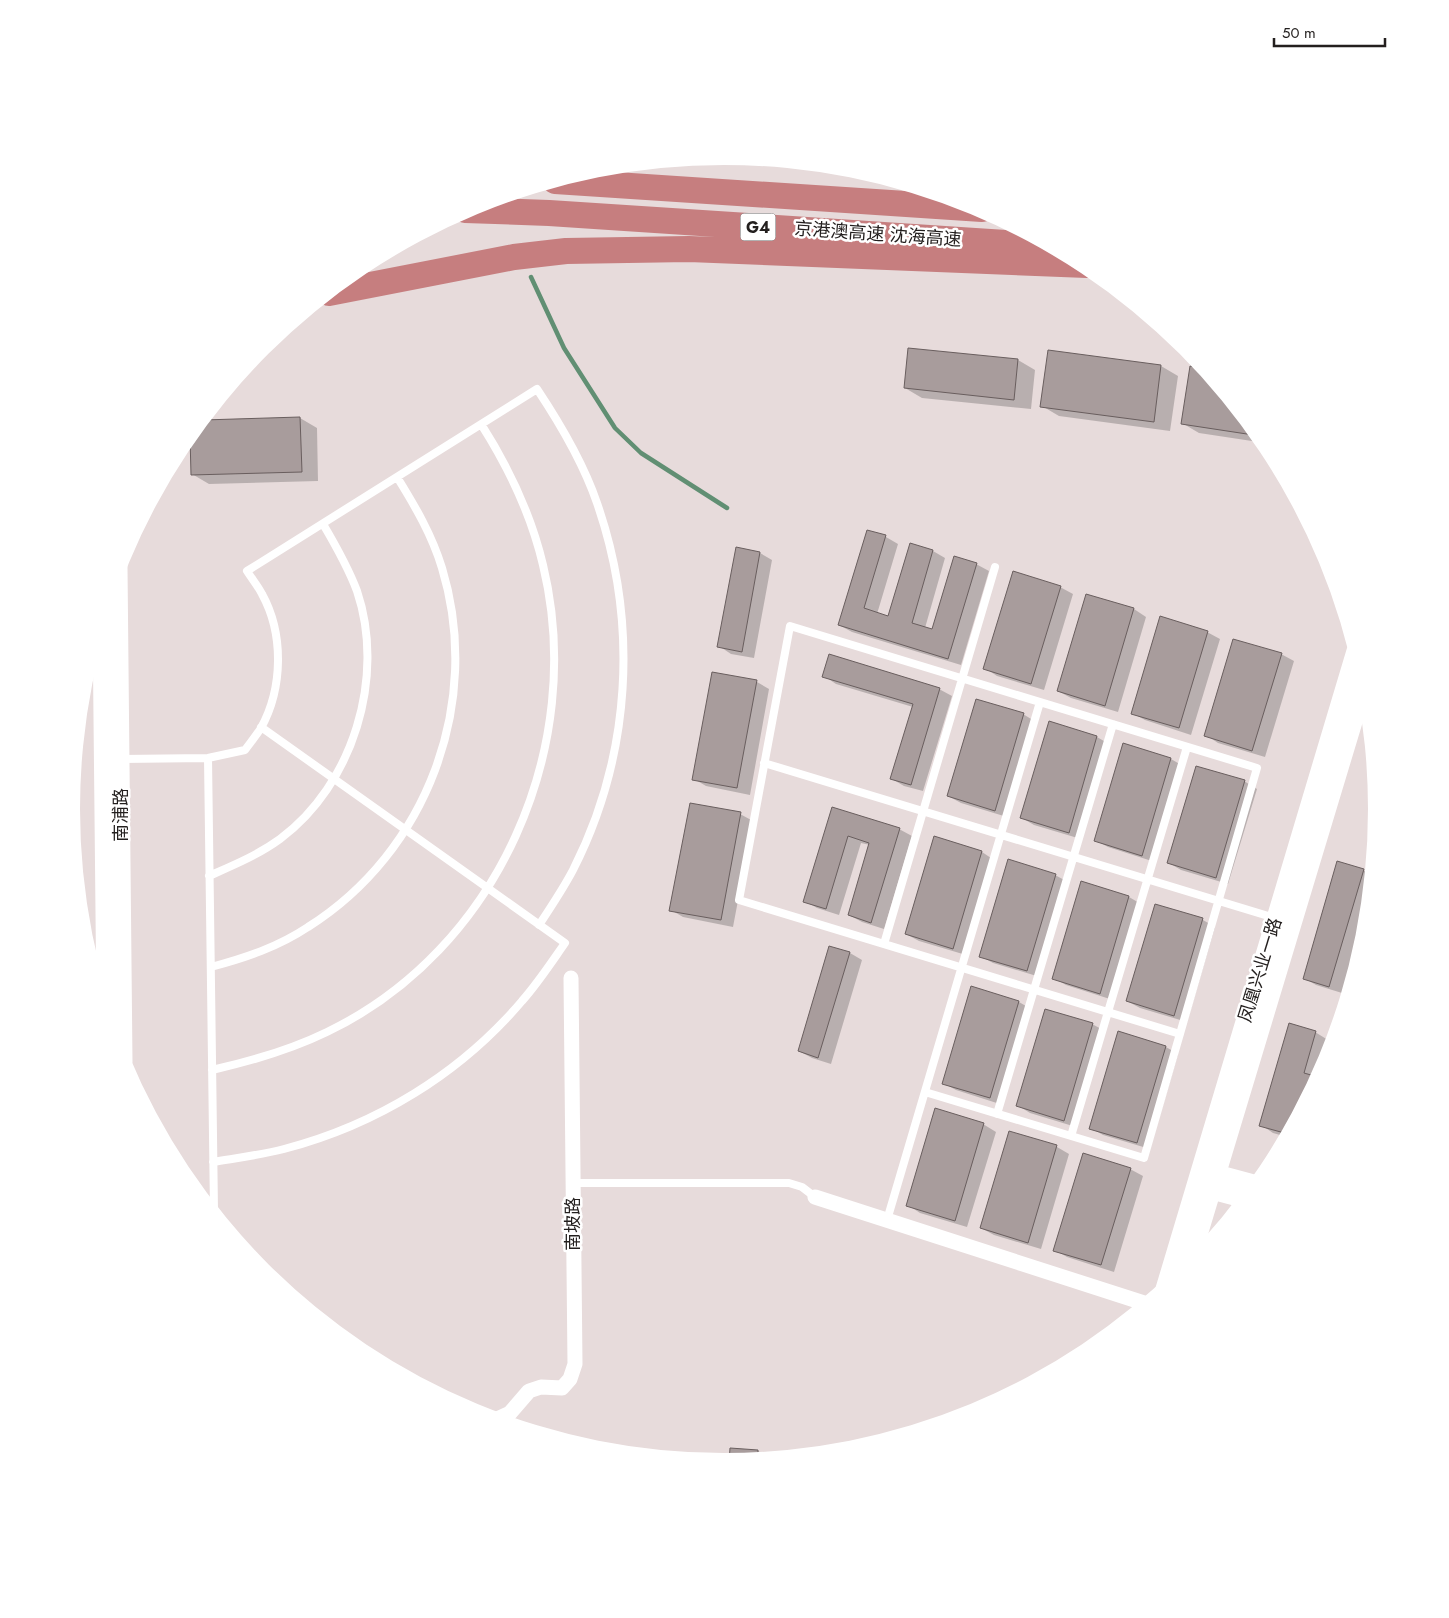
<svg xmlns="http://www.w3.org/2000/svg" width="1449" height="1618" font-family="Jost,'Noto Sans SC',sans-serif">
<style>
.shadow{fill:#0003}
.lines{fill:none;stroke-linecap:round;stroke-linejoin:round}
.stream{stroke:#618f73;stroke-width:4.5}
.building{fill:#a89c9c;stroke:#695e5e}
.service{stroke:#fff;stroke-width:8}
.minor{stroke:#fff;stroke-width:15}
.tertiary{stroke:#fff;stroke-width:19}
.motorway{stroke:#c67e7f;stroke-width:26}
.labels{text-anchor:middle;dominant-baseline:central;stroke-width:5;stroke-linejoin:round;paint-order:stroke}
.shield{fill:#fff;stroke:#656262;stroke-width:1}
.shield-label{font-size:16px;font-weight:bold;fill:#231f1e}
.street-label{font-size:18px;fill:#231f1e;stroke:#fff}
</style>
<rect width="100%" height="100%" fill="#e7dbdb"/>
<path class="shadow" d="M1018,360L1035,370L1031,409L922,398L905,388Z
M1161,366L1178,376L1170,431L1059,416L1042,406Z
M1191,368L1205,370L1265,443L1199,433L1182,423Z
M300,418L317,428L318,481L209,484L192,474L191,434L202,421Z
M867,531L886,537L898,544L877,614L889,617L911,544L933,551L945,558L925,628L933,630L976,564L989,571L961,665L852,632L839,625Z
M737,549L760,553L772,560L754,658L731,654L719,646Z
M1060,587L1073,594L1044,690L997,676L985,668Z
M1087,595L1134,609L1146,617L1118,712L1071,698L1058,691Z
M1207,632L1220,639L1191,735L1145,720L1132,713Z
M1281,654L1294,661L1265,757L1218,743L1206,735Z
M713,673L757,682L769,689L750,795L706,786L694,779Z
M824,676L939,689L952,696L923,791L904,786L892,779L913,707L836,684Z
M1023,714L1036,722L1007,817L961,803L948,796Z
M1050,722L1097,737L1109,744L1081,839L1034,825L1022,818Z
M1171,759L1183,766L1155,862L1108,847L1095,840Z
M1244,781L1257,789L1228,884L1181,870L1169,863Z
M833,809L899,829L912,836L884,929L862,922L849,915L870,845L861,843L839,915L817,908L805,901Z
M740,814L753,821L733,927L683,917L671,910Z
M935,838L982,852L994,860L966,955L919,941L906,934Z
M1363,870L1371,875L1369,901L1342,993L1316,985L1304,978Z
M1055,875L1068,882L1040,977L993,963L980,956Z
M1082,883L1129,897L1141,904L1113,1000L1066,985L1054,978Z
M1156,905L1203,920L1215,927L1187,1022L1140,1008L1127,1001Z
M850,953L862,960L831,1064L812,1058L799,1051Z
M972,988L1019,1002L1031,1009L1003,1105L956,1090L943,1083Z
M1092,1024L1105,1031L1076,1127L1030,1113L1017,1105Z
M1119,1032L1166,1047L1178,1054L1150,1149L1103,1135L1091,1128Z
M1315,1032L1328,1040L1316,1078H1318L1287,1137L1273,1133L1261,1125Z
M983,1124L996,1132L967,1227L920,1213L908,1205Z
M1010,1132L1057,1147L1069,1154L1041,1249L994,1235L981,1228Z
M1130,1169L1143,1176L1114,1272L1067,1257L1055,1250Z
M758,1451L769,1458L731,1462Z"/>
<g class="lines">
<path class="stream" d="M531,277L564,348L615,428L641,453L727,508"/>
</g>
<path class="building" d="M908,348L1018,359L1014,400L904,388Z
M1048,350L1161,365L1154,422L1040,407Z
M1190,366L1204,369L1260,436L1181,424Z
M300,417L302,472L191,475L190,436L203,420Z
M867,530L886,535L864,608L888,616L910,543L933,550L912,623L932,629L954,556L977,563L948,659L838,625Z
M736,547L760,552L742,652L717,647Z
M1013,571L1061,586L1031,684L983,669Z
M1086,594L1134,608L1105,706L1057,691Z
M1160,616L1208,631L1179,728L1131,714Z
M1233,639L1282,653L1252,751L1204,736Z
M829,654L940,688L911,785L890,779L913,704L822,677Z
M712,672L757,680L737,788L692,780Z
M976,699L1024,713L995,811L947,796Z
M1049,721L1097,736L1069,833L1020,818Z
M1123,743L1171,758L1142,856L1094,841Z
M1196,766L1245,780L1216,878L1167,863Z
M690,803L741,812L721,920L669,911Z
M832,807L900,828L871,923L848,915L869,843L848,836L826,909L803,902Z
M934,836L982,851L953,949L905,934Z
M1008,859L1056,874L1027,971L979,957Z
M1337,861L1364,869L1329,987L1303,979Z
M1081,881L1129,896L1100,994L1052,979Z
M1155,904L1203,918L1174,1016L1126,1001Z
M829,946L850,952L818,1058L798,1051Z
M971,986L1019,1001L990,1098L942,1084Z
M1045,1009L1093,1023L1064,1121L1016,1106Z
M1289,1023L1316,1031L1304,1073L1318,1077L1288,1134L1259,1126Z
M1118,1031L1166,1046L1137,1143L1089,1129Z
M935,1108L984,1123L955,1221L906,1206Z
M1009,1131L1057,1145L1028,1243L980,1228Z
M1083,1153L1131,1168L1101,1265L1053,1251Z
M730,1448L758,1450V1459L729,1462Z"/>
<g class="lines">
<path class="service" d="M208,758L214,1211
M121,759L208,758L245,750C250,743 256,736 261,728C283,688 284,634 262,594C258,586 252,579 247,571L537,389C561,425 583,462 597,503C639,624 631,756 573,870C563,889 551,907 539,925
M764,763L1275,918
M209,876C234,865 258,855 280,839C353,785 386,677 357,591C348,567 336,546 323,524
M884,944L995,567
M211,967C245,958 278,947 308,927C427,852 483,703 442,568C432,535 415,506 397,477
M212,1070C252,1061 290,1050 327,1032C498,950 587,747 543,565C531,514 509,468 481,424
M925,1092L1144,1158L1257,768L790,626L739,900L1180,1034
M997,1114L1113,724
M1071,1136L1187,747
M213,1162C237,1158 261,1155 284,1149C376,1125 460,1074 522,1001C538,983 551,963 565,943L261,727
M573,1183H789L802,1187L815,1197
M887,1220L1040,702"/>
<path class="minor" d="M815,1197L1147,1304
M497,1419L510,1413L529,1391L541,1387L562,1388L570,1379L575,1364L571,978"/>
<path class="tertiary" d="M118,567L123,1062
M102,620L106,1009
M1205,1171L1257,1185
M1201,1187L1246,1199
M1188,1268L1365,682
M1165,1289L1356,651"/>
<path class="motorway" d="M555,181L982,209
M465,210L549,213L1051,246
M329,293L514,257L566,251L689,249L1087,265"/>
</g>
<g class="labels">
<rect class="shield" x="740.5" y="213.5" width="35" height="27" rx="4"/>
<g class="shield-label">
<text x="758" y="227">G4</text>
</g>
<g class="street-label">
<text transform="translate(878 234) rotate(4)">京港澳高速 沈海高速</text>
<text transform="translate(121 815) rotate(-90)">南浦路</text>
<text transform="translate(1260 970) rotate(-73)">凤凰兴业一路</text>
<text transform="translate(573 1224) rotate(-90)">南坡路</text>
</g>
</g>
<path d="M0 0H1449V1618H0ZM80 809a644 644 0 1 1 1288 0a644 644 0 1 1-1288 0Z" fill="#fff" fill-rule="evenodd"/>
<path d="M1274 38v8h111v-8" fill="none" stroke="#231f1e" stroke-width="2.5"/>
<text x="1282" y="38" font-size="15" fill="#231f1e" stroke="#ffffff" stroke-width="4" paint-order="stroke">50 m</text>
</svg>
